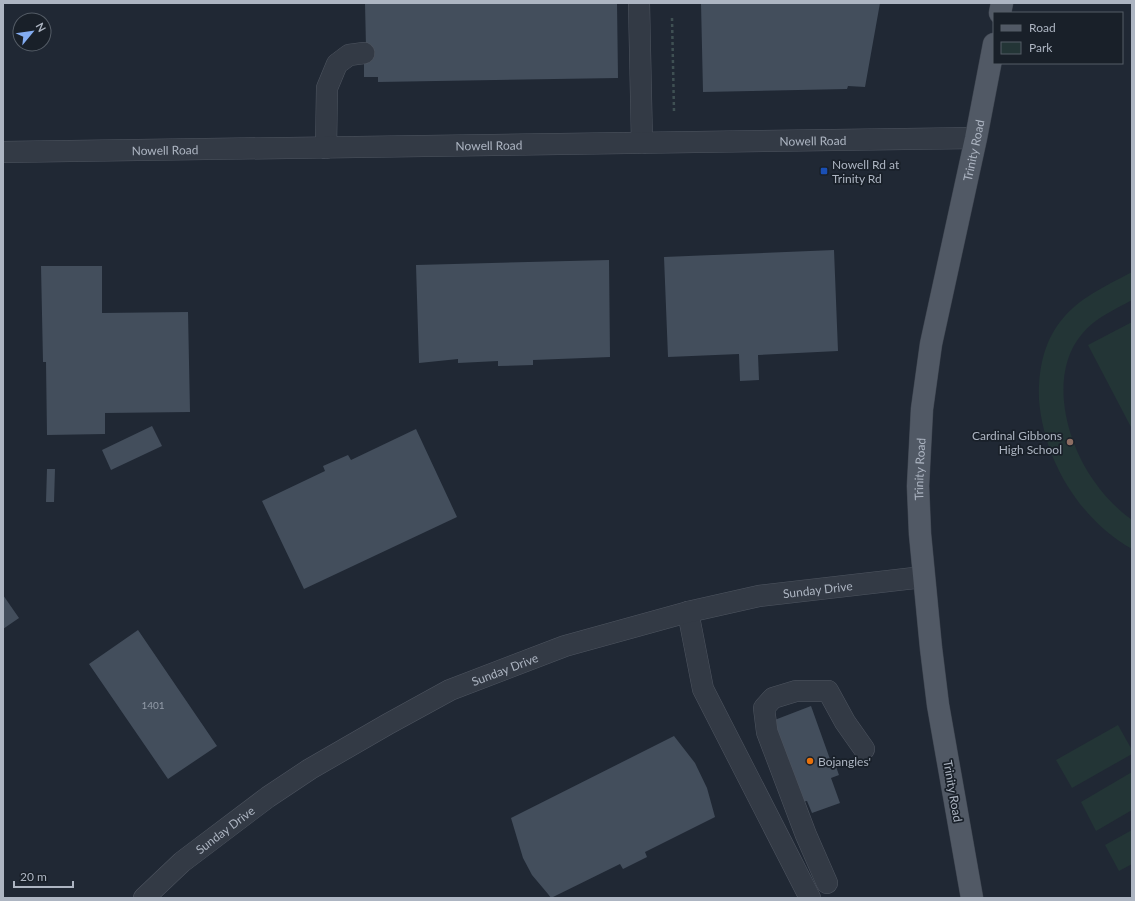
<svg xmlns="http://www.w3.org/2000/svg" width="1135" height="901" font-family="Lato,sans-serif">
<style>
.green{fill:#233536}
.building{fill:#434e5c}
.lines{fill:none;stroke-linecap:round;stroke-linejoin:round}
.minor-casing{stroke:#4e5560;stroke-width:22}
.major-casing{stroke:#3d444f;stroke-width:23}
.path{stroke:#3f5053;stroke-width:2.5;stroke-dasharray:3 3;stroke-linecap:butt}
.minor{stroke:#333a45;stroke-width:21}
.major{stroke:#515965;stroke-width:22}
.transit-dot{fill:#1a4fb4;stroke:#192029;stroke-width:1.5}
.education-dot{fill:#8d6e63;stroke:#192029;stroke-width:1.5}
.food-dot{fill:#e8710a;stroke:#192029;stroke-width:1.5}
.labels{text-anchor:middle;dominant-baseline:central;stroke-width:3.5;stroke-linejoin:round;paint-order:stroke}
.number-label{font-size:10px;fill:#929ba8}
.street-label{font-size:12px;fill:#adb5c2;stroke:#192029}
.poi-label{font-size:12px;fill:#adb5c2;stroke:#192029;text-anchor:start}
</style>
<rect width="100%" height="100%" fill="#202834"/>
<path class="green" d="M1132,272V300C1114,310 1095,318 1082,334C1048,374 1066,442 1094,481C1104,496 1117,509 1132,520V549C1079,519 1044,460 1039,400C1038,372 1043,344 1060,322C1078,298 1106,286 1132,272Z
M1132,322V429L1088,345Z
M1118,725L1132,750V754L1072,788L1056,760Z
M1132,772V810L1096,831L1081,802Z
M1132,830V864L1119,871L1105,845Z"/>
<path class="building" d="M365,3H617L618,78L378,82V77H364V48L366,47Z
M701,3H880L865,87L848,86L847,89L703,92Z
M834,250L838,351L758,355L759,380L740,381L739,354L668,357L664,257Z
M609,260L610,357L533,360V365L498,366V361L458,363V359L419,363L416,265Z
M41,266H102V313L188,312L190,412L105,413V434L47,435L46,362H43Z
M152,426L162,446L111,470L102,450Z
M416,429L457,517L304,589L262,501L325,471L323,466L348,455L351,460Z
M47,469H55L54,502H46Z
M3,595L19,618L3,629Z
M138,630L217,746L168,779L89,664Z
M811,706L831,762L834,761L839,775L831,778L840,803L812,813L807,801L802,802L772,721Z
M674,736L695,763L707,788L715,817L645,852L647,857L623,869L620,864L551,898L548,894L532,875L523,858L511,818Z"/>
<g class="lines">
<g class="minor-casing">
<g id="minor">
<path d="M639,3L642,143"/>
<path d="M326,148L327,88L337,64L349,55L364,53"/>
<path id="s1" d="M3,152L976,138"/>
<path d="M688,612L703,689L810,898"/>
<path d="M827,883L806,835L767,732L764,708L773,698L796,691H828L845,722L864,749"/>
<path id="s2" d="M144,898L182,862L268,797L310,769L388,724L450,690L565,646L688,612L759,596L923,577"/>
</g>
</g>
<g class="major-casing">
<g id="major">
<path d="M1000,13L1002,3"/>
<path id="s3" d="M972,898L938,705L931,648L920,534L918,486L922,409L931,344L976,138L994,44"/>
</g>
</g>
<path class="path" d="M672,18L674,111"/>
<use href="#minor" class="minor"/>
<use href="#major" class="major"/>
</g>
<rect class="transit-dot" x="820" y="167" width="8" height="8" rx="2"/>
<circle class="education-dot" cx="1070" cy="442" r="4"/>
<circle class="food-dot" cx="810" cy="761" r="4"/>
<g class="labels">
<g class="number-label">
<text x="153" y="705">1401</text>
</g>
<g class="street-label">
<text stroke="none"><textPath href="#s1" startOffset="810">Nowell Road</textPath></text>
<text stroke="none"><textPath href="#s1" startOffset="486">Nowell Road</textPath></text>
<text stroke="none"><textPath href="#s1" startOffset="162">Nowell Road</textPath></text>
<text stroke="none"><textPath href="#s3" startOffset="757">Trinity Road</textPath></text>
<text stroke="none"><textPath href="#s3" startOffset="433">Trinity Road</textPath></text>
<text stroke="none"><textPath href="#s2" startOffset="754">Sunday Drive</textPath></text>
<text stroke="none"><textPath href="#s2" startOffset="430">Sunday Drive</textPath></text>
<text transform="translate(953 791) rotate(80)">Trinity Road</text>
<text stroke="none"><textPath href="#s2" startOffset="106">Sunday Drive</textPath></text>
</g>
<g class="poi-label">
<text x="832" y="164">Nowell Rd at<tspan x="832" dy="14">Trinity Rd</tspan></text>
<text x="1062" y="435" text-anchor="end">Cardinal Gibbons<tspan x="1062" dy="14">High School</tspan></text>
<text x="818" y="761">Bojangles'</text>
</g>
</g>
<rect width="1135" height="901" fill="none" stroke="#adb5c2" stroke-width="8"/>
<rect x="993" y="12" width="130" height="52" fill="#192029" stroke="#545c66"/>
<rect x="1001" y="25" width="20" height="6" fill="#515965" stroke="#545c66"/>
<text x="1029" y="32" font-size="12" fill="#adb5c2">Road</text>
<rect x="1001" y="42" width="20" height="12" fill="#233536" stroke="#545c66"/>
<text x="1029" y="52" font-size="12" fill="#adb5c2">Park</text>
<g transform="translate(32 32) rotate(61)"><circle r="19" fill="#192029" stroke="#545c66"/>
<path d="M0-3L7 15L0 10L-7 15Z" fill="#83acf1"/>
<text y="-6" font-size="11" font-weight="bold" text-anchor="middle" fill="#adb5c2">N</text>
</g>
<path d="M14 881v6h59v-6" fill="none" stroke="#adb5c2" stroke-width="2"/>
<text x="20" y="881" font-size="12" fill="#adb5c2" stroke="#192029" stroke-width="3" paint-order="stroke">20 m</text>
</svg>
